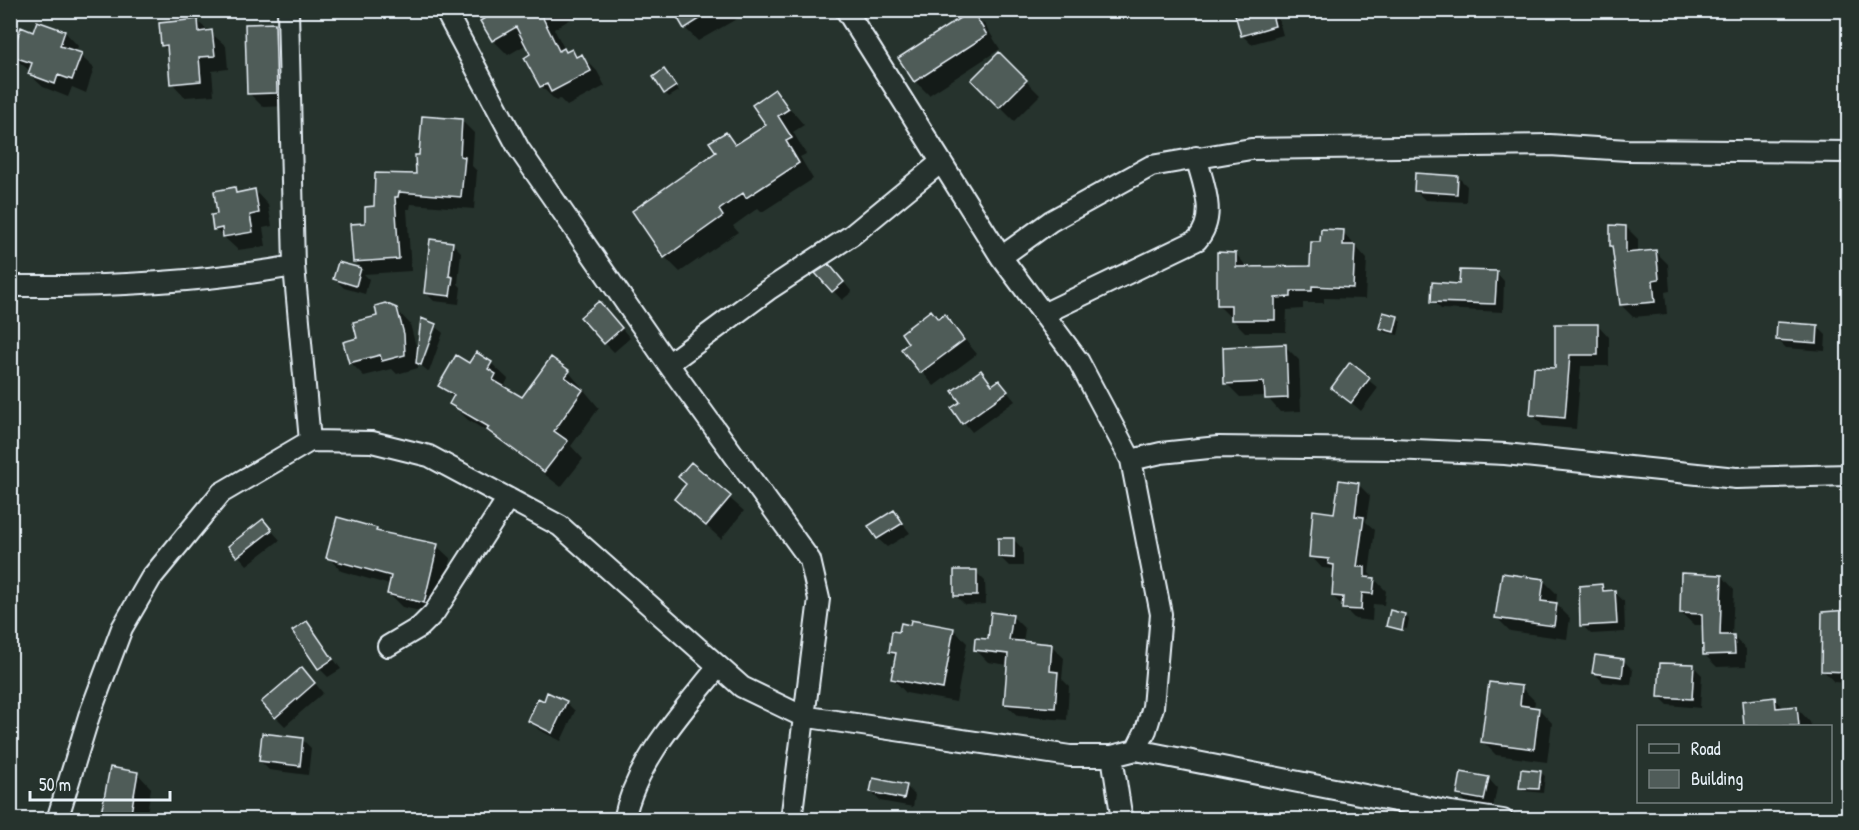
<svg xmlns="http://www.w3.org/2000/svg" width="1859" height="830" font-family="'Patrick Hand',sans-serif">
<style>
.shadow{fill:#0007}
.building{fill:#505c59;stroke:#e8f1f8;stroke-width:1.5}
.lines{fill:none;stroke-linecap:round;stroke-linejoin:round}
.minor-casing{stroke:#e8f1f8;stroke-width:24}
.minor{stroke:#26332d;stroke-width:20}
</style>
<rect width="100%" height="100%" fill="#26332d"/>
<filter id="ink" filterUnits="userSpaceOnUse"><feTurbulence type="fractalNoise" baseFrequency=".0167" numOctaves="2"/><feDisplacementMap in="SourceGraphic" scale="12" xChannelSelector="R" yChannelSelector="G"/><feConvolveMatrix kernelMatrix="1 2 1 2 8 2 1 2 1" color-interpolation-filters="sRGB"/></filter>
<g filter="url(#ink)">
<path class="shadow" d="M485,10H586L554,29L566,52L572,50L579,58L582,56L597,71L605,86L567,106L560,99L556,101L541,86L527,44L508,55L493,40Z
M674,10H736L740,17L698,41L685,28Z
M1235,10H1276L1283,35L1251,44L1242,35Z
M971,12L985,25L1000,49L929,95L915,81L900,58Z
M197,21L226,46L228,69L212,71L214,95L185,97L172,83L169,52L162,45Z
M38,23L65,32L78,46L76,52L94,68L86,93L72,87L68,97L43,87L29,74L30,71L12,56L34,34Z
M274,24L288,38L290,106L263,107L249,93Z
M999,54L1040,95L1014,121L973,80Z
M668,75L679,91L669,97L665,93Z
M775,91L804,125L793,132L806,154L800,157L813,179L762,212L758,208L733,226L738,232L680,272L665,257L726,134L738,145L768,126Z
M461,120L474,133L472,166L477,171L474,209L411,204L410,209H407L411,271L364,274L369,279L365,294L344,288L335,279L339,264L364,271L354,261L375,208L417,176L420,157Z
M1458,177L1467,186L1466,202L1425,200L1416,191Z
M235,189L239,194L255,191L268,205L272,226L263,228L266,246L238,250L215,229L219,215Z
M1626,227L1638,239V253L1656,252L1668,264L1670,291L1665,292L1667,314L1633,317L1621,305L1614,248L1611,245Z
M1343,232L1367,259L1365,299L1324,298V303H1303V309L1287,310L1286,332H1245L1218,305L1236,254L1248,268L1311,267L1322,244Z
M452,243L461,252L458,284L461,287L459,304L434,301L425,292Z
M1496,272L1504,281L1503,312L1441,309L1433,301Z
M817,274L838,275L852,292L842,300Z
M396,309L410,324L418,354L426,348V355L437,327L443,333L429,372L418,363V368L397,374L392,369L364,376L351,363L345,343L359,339L379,317Z
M608,312L630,338L614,352L605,343Z
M945,316L977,354L934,386L903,349Z
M1397,318L1401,322L1398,335L1384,332L1380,327Z
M1556,325H1598L1609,337V366H1581L1576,429L1543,426L1532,414L1556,370Z
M1817,326L1826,335L1825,351L1786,348L1777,339Z
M1285,346L1299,360L1301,411L1280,412L1266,396L1240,397L1226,383Z
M491,363L508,379L505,385L522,399L569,372L599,408L571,446L583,459L561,487L496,437L468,420L451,403L454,399L440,385L470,365Z
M1350,365L1378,388L1361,411L1333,387Z
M981,372L993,386L999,382L1015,401L972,432L953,409L962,402Z
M691,464L744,511L721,539L676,499L687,485Z
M1358,484L1370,496L1366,522L1375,530L1369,573L1386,591L1384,605L1373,604L1372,621L1355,619L1344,608L1333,596L1335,569L1322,568L1311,556L1336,515Z
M894,512L910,533L887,547L878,539Z
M263,521L280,540L247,565L230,546Z
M376,529L380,533L437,546L451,559L438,615L402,607L388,593L390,585L341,571L328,557Z
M1014,540L1023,549V566H1009L1000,557Z
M976,572L985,581L986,604L965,605L956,596Z
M1722,576L1734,589L1732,636L1746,649V666L1717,667L1705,655L1704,625H1694L1681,613Z
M1543,580L1557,594L1556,604L1570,618L1567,639L1510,631L1497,618Z
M1602,586L1608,592H1614L1624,601L1625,632L1591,634L1582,625Z
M1848,612V683L1834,682L1823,670L1824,613Z
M1405,615L1409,619L1407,629L1388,626Z
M1012,616L1025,629L1023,643L1051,645L1064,658L1062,679L1069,686L1067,720L1018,716L1005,704L1008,665L988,662L975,649L989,640Z
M307,623L341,669L328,677L319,668Z
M953,629L967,643L956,702L906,693L893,679L896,658L890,652Z
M1624,661L1633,670L1631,685L1603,682L1594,673Z
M1693,666L1702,675L1700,708L1668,705L1659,696Z
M311,678L323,693L285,726L276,717Z
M1522,688L1535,701L1534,708L1539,709L1552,723L1547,762L1496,755L1483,742Z
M1775,699L1785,709L1797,708L1810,722L1811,726H1746L1743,702Z
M566,702L575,711L561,741L539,730L530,721Z
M302,739L311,748L308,775L269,770L260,761Z
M111,769L138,774L151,788L146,820H102Z
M1540,772L1545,776L1543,793L1525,791L1520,787Z
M1488,778L1497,788L1493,808L1468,804L1459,795Z
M906,786L915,795L913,807L880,801L871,792Z"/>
<path class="building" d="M483,10H539L559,51L564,48L566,52L572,49L576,57L582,54L591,71L551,92L547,84L540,87L524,58L530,54L516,27L492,41L480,21L487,17Z
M673,10H714L684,29Z
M972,10L987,35L914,82L898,58Z
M1234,10H1271L1275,26L1241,36Z
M198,19L199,32L212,30L215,56L199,57L201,81L170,84L167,45L161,46L159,23Z
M37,21L65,31L60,46L82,53L72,80L58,75L55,84L28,74L32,63L11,56L21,27L33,32Z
M275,23L277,93L247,94L245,24Z
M999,52L1027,80L999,108L971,80Z
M664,69L676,86L664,94L653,77Z
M775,89L789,109L778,116L792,138L786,141L799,163L746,198L743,193L719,210L723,216L664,258L632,211L716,152L709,142L726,132L735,145L766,125L752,105Z
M422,116L462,119L460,156L465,157L461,197L399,192L398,197H395L399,259L353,262L350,224L365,223V207L374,206L375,173L416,174L415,155H419Z
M1415,173L1458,176L1457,194L1414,191Z
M235,187L236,193L255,189L259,213L250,215L253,232L223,237L222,228L213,230L211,215L217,214L214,191Z
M1610,225L1626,226V253L1656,250L1659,279L1653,280L1655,302L1620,305L1612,246H1610Z
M1321,229L1344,230L1343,245H1355L1353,288L1312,286V291H1291V297L1275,298V320H1231V305H1217V252L1236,253V267L1310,266L1311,242H1320Z
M430,239L453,242L449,276L453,277L450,296L424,293Z
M338,262L361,268L356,286L333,279Z
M829,264L844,282L832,292L815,273Z
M1460,270L1497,271L1495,304L1431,302L1432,282L1459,284Z
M599,301L622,328L604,344L580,317Z
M385,303L397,308L404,334L405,355L382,361L380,355L349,363L343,342L357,338L353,322L377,316L375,306Z
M931,310L938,319L945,314L964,340L920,373L901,349L908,343L901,333Z
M1383,312L1398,316L1394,332L1379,328Z
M421,318L436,324L421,365L416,363Z
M1777,322L1818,325L1817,343L1776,340Z
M1555,324H1598V355H1570L1565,418L1530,415L1534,367L1555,368Z
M1286,344L1288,398L1265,399L1264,382L1224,384L1223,347Z
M476,352L492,362L488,369L496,374L493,380L522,397L551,357L570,371L565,377L583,390L554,431L568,441L544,472L487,430L489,427L449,404L454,395L438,386L456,355L469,363Z
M1350,362L1370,378L1351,403L1331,388Z
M981,370L992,385L999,380L1008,391L962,424L951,408L960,402L952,391Z
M691,462L731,496L706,526L674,499L686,484L678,477Z
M1339,480L1359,483L1355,516L1364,517L1357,567H1365V577L1375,578L1373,594L1362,593L1361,610L1342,609L1343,597L1332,596L1334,565L1328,564L1329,559L1309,557L1313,510L1334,513Z
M894,510L903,523L877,539L868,526Z
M337,517L377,528L376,531L438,544L424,603L387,594L391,576L326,558Z
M263,519L272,530L237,557L228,546Z
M998,538H1014V558L998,557Z
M954,570H977V596H954Z
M1502,573L1544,579L1541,601L1557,603L1554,626L1495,618Z
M1681,573L1722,575L1720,635H1734L1735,654L1703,655L1702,614L1680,613Z
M1602,584L1603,591L1615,590L1617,624L1580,626L1579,586Z
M1390,610L1405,614L1402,630L1386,626Z
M1848,610V672L1821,671L1822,612Z
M991,612L1013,615L1009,640L1052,644L1050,671L1058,672L1055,708L1004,704L1008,654L974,650L975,638L988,639Z
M911,620L954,628L943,689L891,679L896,653L889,652L892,631L899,632L901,623L910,625Z
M307,621L333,659L318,669L292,631Z
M1595,655L1624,659L1622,677L1592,673Z
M1660,663L1694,664L1692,699L1658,697Z
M302,667L315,683L275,718L261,702Z
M1489,682L1522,686L1520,705L1539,708L1534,749L1481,742Z
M547,692L567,701L552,733L528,721L538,698L544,701Z
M1775,697L1776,708L1797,706L1799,726H1744L1742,701Z
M262,733L303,738L300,766L259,761Z
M110,767L138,772L130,819H100Z
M1521,769L1541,771L1539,789L1519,788Z
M1461,772L1489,777L1484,800L1457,795Z
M873,778L907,785L904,799L870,792Z"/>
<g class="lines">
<g class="minor-casing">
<path id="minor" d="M288,10L294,266L310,441
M445,10L519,149L668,364L810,560L819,599L791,820
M1001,257L1051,221L1151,166L1251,149L1550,145L1627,150L1848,152
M10,286C106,287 200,283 294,266
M1043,314L1197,240C1218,216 1203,184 1196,157
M668,364L768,290L852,235L941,162
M1131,460L1161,453L1218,447L1393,449L1505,454L1736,478L1848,475
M388,646L420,627L434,613L508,498
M1136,750L1451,812L1503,820
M1112,756L1122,820
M57,820L89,716L122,628L151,578L221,493L310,441L372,442L429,456L560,526L742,687L802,716L1070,756H1112L1136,750L1146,730L1153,707L1161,614L1131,460L1079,362L1001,257L846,10
M624,820C636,761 682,712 718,667"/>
</g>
<use href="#minor" class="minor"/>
</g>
</g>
<rect width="1859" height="830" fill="none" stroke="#26332d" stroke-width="36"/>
<rect x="18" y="18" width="1823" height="794" fill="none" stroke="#e8f1f8" stroke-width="2" filter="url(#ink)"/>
<rect x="1637" y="725" width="195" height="78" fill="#26332d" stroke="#747f7e" stroke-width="1.5"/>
<rect x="1649" y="744" width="30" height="9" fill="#26332d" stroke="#747f7e" stroke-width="1.5"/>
<text x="1691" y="755" font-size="18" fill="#e8f1f8">Road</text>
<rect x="1649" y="770" width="30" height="18" fill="#505c59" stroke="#747f7e" stroke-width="1.5"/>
<text x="1691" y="785" font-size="18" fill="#e8f1f8">Building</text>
<path d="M30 791v9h140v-9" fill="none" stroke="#e8f1f8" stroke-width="3"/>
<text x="39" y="791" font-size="18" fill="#e8f1f8" stroke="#26332d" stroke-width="4.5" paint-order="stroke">50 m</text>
</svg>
